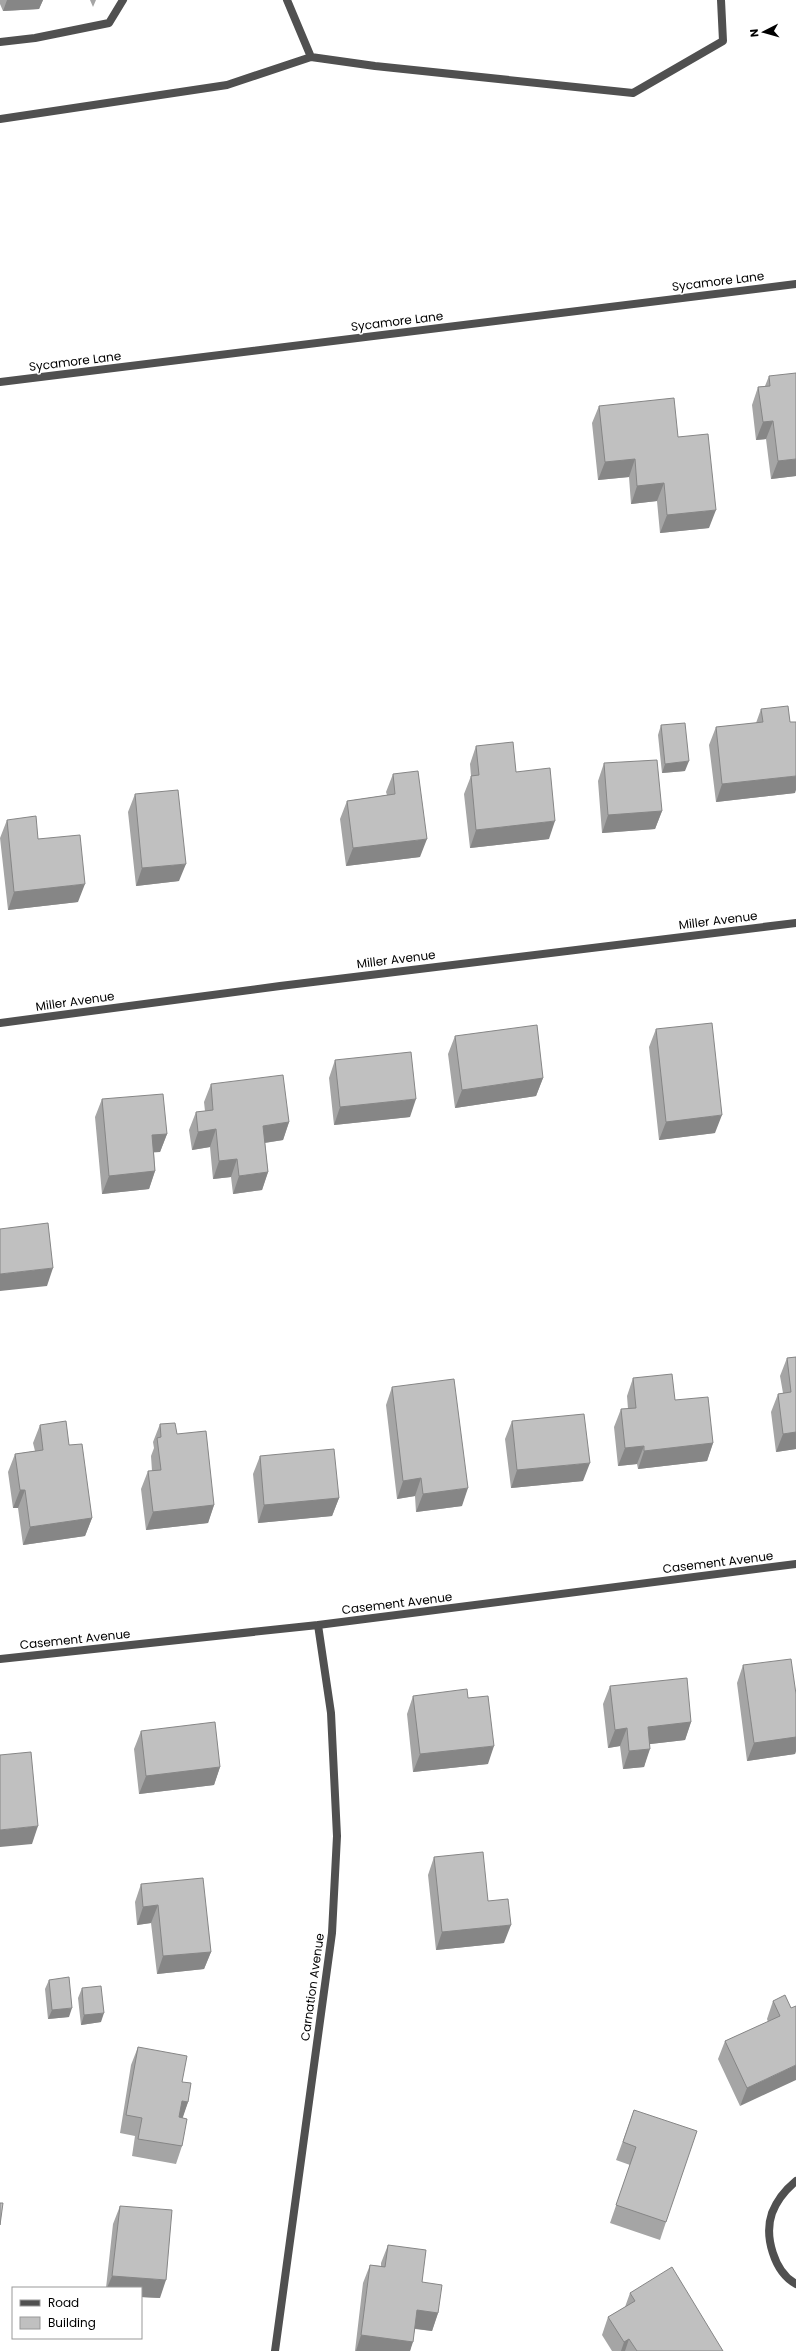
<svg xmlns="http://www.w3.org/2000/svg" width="796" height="2351" font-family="Poppins,sans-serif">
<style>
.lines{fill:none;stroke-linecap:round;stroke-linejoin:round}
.lane{stroke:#505050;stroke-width:8}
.street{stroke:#505050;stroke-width:8}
.wall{fill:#a5a5a5}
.shaded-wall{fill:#868686}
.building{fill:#c0c0c0;stroke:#868686}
.labels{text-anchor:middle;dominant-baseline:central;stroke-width:3;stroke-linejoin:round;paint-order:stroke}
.street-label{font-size:12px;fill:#000;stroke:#fff}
</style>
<rect width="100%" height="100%" fill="#fff"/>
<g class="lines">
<path class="lane" d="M287,0L311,57
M0,42L35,38L109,23L123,0
M0,119L227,85L311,57L375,66L633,93L723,41L721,0"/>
<path class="street" d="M0,382L796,284
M0,1023L280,986L796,923
M0,1659L318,1625L796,1564
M796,2181C785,2190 777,2200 772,2213C764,2236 774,2272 796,2284
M275,2351L332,1933L337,1836L331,1713L318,1625"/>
</g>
<path class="wall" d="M0,0H43L39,9L3,11L0,4Z
M90,0H96L93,7Z
M769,376L796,476L771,479L766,439L756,440L752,405L758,387L765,386Z
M599,406L678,437L709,528L660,533L657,501L631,504L629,477L598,480L592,423Z
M761,709L795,793L716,802L709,745L716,727L756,723Z
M661,725L685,771L662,773L658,735Z
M476,746L516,772L549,839L470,848L464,794L471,776L470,764Z
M604,763L662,811L655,829L602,833L598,781Z
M393,774L420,857L346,866L340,819L347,801L387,795L386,792Z
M135,794L179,881L136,886L128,812Z
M7,820L38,839L78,902L8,910L0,838Z
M656,1029L715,1133L659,1140L649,1047Z
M455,1036L543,1078L536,1096L455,1108L448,1054Z
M335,1060L410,1117L334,1125L329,1078Z
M211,1084L289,1122L283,1140L265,1143L268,1172L262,1190L233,1194L231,1177L213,1179L210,1147L192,1150L189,1130L196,1112L205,1111L204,1102Z
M102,1099L167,1134L160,1152H154L155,1171L149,1189L102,1194L95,1117Z
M796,1357V1449L776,1452L771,1412L778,1394L783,1393L780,1376L787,1358Z
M633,1378L675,1400L713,1443L707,1461L638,1469L637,1464L618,1466L614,1427L621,1409H628L627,1396Z
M392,1387L462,1506L416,1512L415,1496L397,1499L386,1405Z
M512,1421L583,1481L511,1488L505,1439Z
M160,1424L177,1434L214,1505L208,1523L146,1530L141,1489L148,1471H152L151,1456L154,1448L153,1442Z
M40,1425L69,1445L92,1518L85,1536L23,1545L18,1508H13L8,1472L15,1454L35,1451L33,1443Z
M260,1456L339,1498L332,1516L258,1523L253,1474Z
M743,1665L796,1694V1751L795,1754L747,1761L737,1683Z
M610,1686L691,1722L685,1740L650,1744L644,1767L623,1769L620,1746L608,1748L603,1704Z
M413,1696L468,1698L488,1764L413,1772L407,1714Z
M141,1731L220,1767L214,1785L139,1794L134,1749Z
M434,1857L488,1901L504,1943L436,1950L428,1875Z
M141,1884L211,1952L204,1969L157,1974L151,1923L137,1925L135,1902Z
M49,1980L69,2017L48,2019L45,1989Z
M82,1988L101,2022L81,2025L78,1998Z
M773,2001L791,2008L740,2106L718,2059L725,2041L768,2022L767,2019Z
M138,2047L182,2082L188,2102L182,2118V2146L176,2164L132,2156L135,2136L120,2133L131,2065Z
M634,2110L666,2222L660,2240L610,2223L630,2165L616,2160Z
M120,2206L160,2298L141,2297V2288H106L113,2224Z
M388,2245L422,2282L438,2313L432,2331L415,2329L410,2351H355L363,2283L370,2265L381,2266V2263Z
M630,2293L723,2351H612L602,2335L608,2317L625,2307Z"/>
<path class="shaded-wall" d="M7,0H43L39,9L3,11Z
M773,421L766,439L756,440L763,422Z
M635,459L629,477L598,480L605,462Z
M796,459V476L771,479L778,461Z
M664,483L657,501L631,504L637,486Z
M716,510L709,528L660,533L667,515Z
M689,761L685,771L662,773L665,764Z
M796,776V790L795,793L716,802L722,784Z
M662,811L655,829L602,833L608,815Z
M555,821L549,839L470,848L476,830Z
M427,839L420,857L346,866L353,848Z
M186,864L179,881L136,886L142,868Z
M85,884L78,902L8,910L14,892Z
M543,1078L536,1096L455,1108L462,1090Z
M416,1099L410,1117L334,1125L340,1107Z
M722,1115L715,1133L659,1140L666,1122Z
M289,1122L283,1140L256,1144L263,1126Z
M216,1129L210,1147L192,1150L198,1132Z
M167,1134L160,1152L145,1153L152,1135Z
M237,1159L231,1177L213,1179L219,1161Z
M155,1171L149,1189L102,1194L109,1176Z
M268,1172L262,1190L233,1194L239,1176Z
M53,1268L47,1286L0,1291V1274Z
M796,1432V1449L776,1452L783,1434Z
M713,1443L707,1461L638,1469L644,1451Z
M644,1446L637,1464L618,1466L625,1448Z
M590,1463L583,1481L511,1488L517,1470Z
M421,1478L415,1496L397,1499L403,1481Z
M468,1488L462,1506L416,1512L423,1494Z
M20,1490H25L18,1508H13Z
M339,1498L332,1516L258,1523L264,1505Z
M214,1505L208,1523L146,1530L153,1512Z
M92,1518L85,1536L23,1545L30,1527Z
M691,1722L685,1740L642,1745L648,1727Z
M627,1728L620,1746L608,1748L615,1730Z
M796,1737V1751L795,1754L747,1761L754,1743Z
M494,1746L488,1764L413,1772L420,1754Z
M650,1749L644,1767L623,1769L629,1751Z
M220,1767L214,1785L139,1794L146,1776Z
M38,1826L32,1844L0,1847V1830Z
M158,1905L151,1923L137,1925L143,1907Z
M511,1925L504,1943L436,1950L442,1932Z
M211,1952L204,1969L157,1974L163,1956Z
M72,2008L69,2017L48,2019L52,2010Z
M104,2013L101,2022L81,2025L84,2015Z
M796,2065V2080L740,2106L747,2088Z
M182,2101L188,2102L182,2120L175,2119Z
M112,2276L166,2280L160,2298L141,2297V2288H107Z
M417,2310L438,2313L432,2331L411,2328Z
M361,2335L413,2342L410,2351H356Z
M629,2339L625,2351H621L624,2342Z"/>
<path class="building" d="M796,373V459L778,461L773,421L763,422L758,387L770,386L769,376Z
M674,398L678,437L708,434L716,510L667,515L664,483L637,486L635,459L605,462L599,406Z
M788,706L790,722H796V776L722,784L716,727L763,722L761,709Z
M685,723L689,761L665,764L661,725Z
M513,742L516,772L550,768L555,821L476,830L471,776L479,775L476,746Z
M657,760L662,811L608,815L604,763Z
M418,771L427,839L353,848L347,801L395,794L393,774Z
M178,790L186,864L142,868L135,794Z
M36,816L38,839L80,835L85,884L14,892L7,820Z
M712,1023L722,1115L666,1122L656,1029Z
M537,1025L543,1078L462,1090L455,1036Z
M411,1052L416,1099L340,1107L335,1060Z
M283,1075L289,1122L263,1126L268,1172L239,1176L237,1159L219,1161L216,1129L198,1132L196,1112L213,1110L211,1084Z
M163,1094L167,1134L152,1135L155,1171L109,1176L102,1099Z
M48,1223L53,1268L0,1274V1229Z
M796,1357V1432L783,1434L778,1394L791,1392L787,1358Z
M672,1374L675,1400L708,1397L713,1443L644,1451V1446L625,1448L621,1409L636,1408L633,1378Z
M454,1379L468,1488L423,1494L421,1478L403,1481L392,1387Z
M584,1414L590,1463L517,1470L512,1421Z
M66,1421L69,1445L82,1444L92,1518L30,1527L25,1490H20L15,1454L43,1450L40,1425Z
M175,1423L177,1434L206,1431L214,1505L153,1512L148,1471L161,1470L157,1438L161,1437L160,1424Z
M334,1449L339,1498L264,1505L260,1456Z
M791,1659L796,1694V1737L754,1743L743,1665Z
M687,1678L691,1722L648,1727L650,1749L629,1751L627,1728L615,1730L610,1686Z
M467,1689L468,1698L488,1696L494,1746L420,1754L413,1696Z
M215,1722L220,1767L146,1776L141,1731Z
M31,1752L38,1826L0,1830V1755Z
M483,1852L488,1901L508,1899L511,1925L442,1932L434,1857Z
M203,1878L211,1952L163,1956L158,1905L143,1907L141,1884Z
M69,1977L72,2008L52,2010L49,1980Z
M101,1986L104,2013L84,2015L82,1988Z
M785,1995L791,2008L796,2006V2065L747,2088L725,2041L780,2016L773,2001Z
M138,2047L187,2056L182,2082L191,2083L188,2102L182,2101L179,2117L187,2119L182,2146L138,2139L142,2118L126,2115Z
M634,2110L697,2131L666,2222L616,2205L636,2147L623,2142Z
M0,2203H3L0,2225Z
M120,2206L172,2210L166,2280L112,2276Z
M388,2245L426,2250L422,2282L442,2285L438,2313L417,2310L413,2342L361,2335L370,2265L385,2267Z
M672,2267L723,2351H637L629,2339L624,2342L608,2317L635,2301L630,2293Z"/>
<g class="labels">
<g class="street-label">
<text transform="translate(718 281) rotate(-7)">Sycamore Lane</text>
<text transform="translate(397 321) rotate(-7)">Sycamore Lane</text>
<text transform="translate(75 361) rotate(-7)">Sycamore Lane</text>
<text transform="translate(718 920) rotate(-7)">Miller Avenue</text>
<text transform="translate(396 959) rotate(-7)">Miller Avenue</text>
<text transform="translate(75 1001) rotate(-8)">Miller Avenue</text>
<text transform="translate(718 1562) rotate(-7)">Casement Avenue</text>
<text transform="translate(397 1603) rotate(-7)">Casement Avenue</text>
<text transform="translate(75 1639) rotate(-6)">Casement Avenue</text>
<text transform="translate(312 1987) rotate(-82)">Carnation Avenue</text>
</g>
</g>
<rect x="12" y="2287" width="130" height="52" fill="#ffffff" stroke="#999999"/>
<rect x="20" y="2300" width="20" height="6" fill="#505050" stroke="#999999"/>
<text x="48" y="2307" font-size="12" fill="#000000">Road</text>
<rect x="20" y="2317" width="20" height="12" fill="#c0c0c0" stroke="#999999"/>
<text x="48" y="2327" font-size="12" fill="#000000">Building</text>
<g transform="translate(764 32) rotate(264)" stroke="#ffffff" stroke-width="3" paint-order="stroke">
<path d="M0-3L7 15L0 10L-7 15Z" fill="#000000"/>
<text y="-6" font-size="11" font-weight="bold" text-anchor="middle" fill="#000000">N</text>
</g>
</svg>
